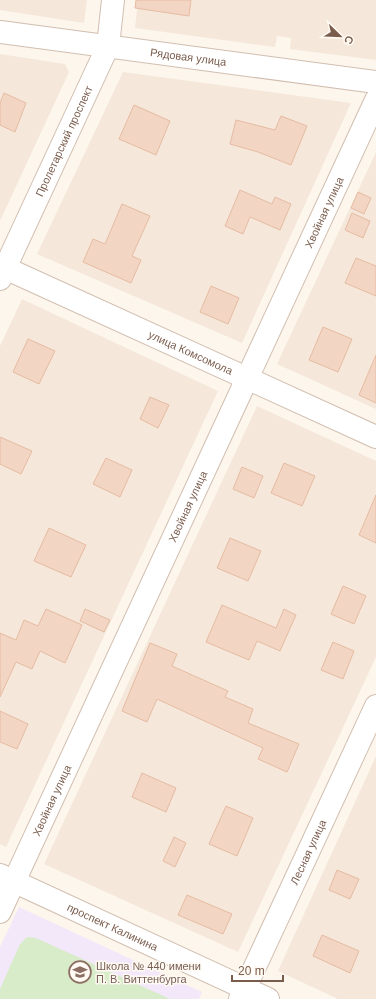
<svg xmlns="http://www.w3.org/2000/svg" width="376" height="999" font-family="Helvetica,sans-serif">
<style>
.residential{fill:#f5e8da}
.education{fill:#f3e8fa}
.green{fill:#d8ecc9}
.building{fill:#f3d5c3;stroke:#e6bba3}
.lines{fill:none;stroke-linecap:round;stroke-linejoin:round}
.minor-casing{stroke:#d1beb0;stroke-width:24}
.minor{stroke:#fff;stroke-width:22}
.labels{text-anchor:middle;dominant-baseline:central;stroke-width:3;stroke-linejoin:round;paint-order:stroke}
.street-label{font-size:11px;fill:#7a5c4d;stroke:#fffaf3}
.education-label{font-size:11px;fill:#785e54;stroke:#fffaf3;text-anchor:start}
</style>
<rect width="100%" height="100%" fill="#fdf6ec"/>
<path class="residential" d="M0,0H87L84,23L0,10Z
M138,0H376V60L290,49L291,38L277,36L275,47L135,28Z
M0,54L65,64L69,72L0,221Z
M123,72L351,103L242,343L37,254Z
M376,152V409L277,364Z
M22,299L218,391L6,847L0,844V346Z
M257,406L376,461V657L238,952L44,864Z
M376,756V999H338L278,971Z"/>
<path class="education" d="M19,907L202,992L199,999H0V947Z"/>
<path class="green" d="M27,937L36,938L170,999H0V989L20,944Z"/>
<path class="building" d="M136,0H191L189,16L135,8Z
M4,93L26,103L15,132L0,125V103Z
M134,105L170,121L156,155L119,139Z
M281,116L307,126L291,165L258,152L230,144L236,120L275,130Z
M240,190L272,204L275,197L291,204L280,230L250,217L243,234L225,226Z
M358,192L371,198L364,214L351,208Z
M122,204L150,216L132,256L141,260L131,283L83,262L93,239L105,244Z
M352,213L370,221L363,238L345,230Z
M356,258L376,266V296L345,283Z
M211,286L239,298L228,324L200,312Z
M323,327L352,339L338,372L309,360Z
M28,339L55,351L39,384L13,372Z
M376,355V403L359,395Z
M150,397L169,405L158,428L140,419Z
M0,437L32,451L21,474L0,464Z
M106,458L132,470L120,497L93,484Z
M284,463L315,476L302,506L271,493Z
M242,467L263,476L254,498L233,489Z
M376,495V543L359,535Z
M49,528L86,545L71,577L34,561Z
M230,538L261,551L248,581L217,568Z
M343,586L366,596L354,624L331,614Z
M222,605L276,628L284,609L296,615L280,651L257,641L249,660L206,642Z
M46,609L82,625L65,663L40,651L32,669L16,662L0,697V633L16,640L24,620L38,626Z
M85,609L110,620L104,632L80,621Z
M333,642L354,651L343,679L321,670Z
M150,643L177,654L172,666L228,691L225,697L253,709L248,723L299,744L287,772L258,759L263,748L157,699L147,722L122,711Z
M0,711L28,724L17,749L0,742Z
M142,773L176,788L166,812L132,797Z
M226,806L253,818L237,856L209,844Z
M174,837L186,843L175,867L163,861Z
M337,870L359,879L350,899L329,890Z
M187,895L232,914L223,934L178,915Z
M322,935L359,951L350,973L313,956Z"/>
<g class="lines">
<g class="minor-casing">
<g id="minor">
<path id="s1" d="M0,32L376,82"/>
<path id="s2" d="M5,268L376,437"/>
<path id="s3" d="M0,279L108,46L113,0"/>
<path id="s4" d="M0,875L268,999"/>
<path id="s5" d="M0,912L376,100"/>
<path id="s6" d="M240,999L376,706"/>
</g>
</g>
<use href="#minor" class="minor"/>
</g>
<defs>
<g id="school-ring" transform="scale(1.15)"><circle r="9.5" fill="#fffaf3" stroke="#8d6e63" stroke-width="1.5"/><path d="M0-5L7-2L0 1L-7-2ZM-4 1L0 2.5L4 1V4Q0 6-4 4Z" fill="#8d6e63"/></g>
</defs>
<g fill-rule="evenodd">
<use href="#school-ring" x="80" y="972"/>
</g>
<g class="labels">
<g class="street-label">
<text stroke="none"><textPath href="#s1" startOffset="190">Рядовая улица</textPath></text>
<text stroke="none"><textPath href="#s3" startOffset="152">Пролетарский проспект</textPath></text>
<text stroke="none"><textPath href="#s5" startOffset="771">Хвойная улица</textPath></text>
<text stroke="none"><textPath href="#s2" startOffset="204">улица Комсомола</textPath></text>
<text stroke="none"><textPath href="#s5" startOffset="447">Хвойная улица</textPath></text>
<text stroke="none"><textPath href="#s5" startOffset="123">Хвойная улица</textPath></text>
<text stroke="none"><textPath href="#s6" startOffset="162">Лесная улица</textPath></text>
<text stroke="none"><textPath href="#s4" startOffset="124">проспект Калинина</textPath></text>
</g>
<g class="education-label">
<text x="96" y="966">Школа № 440 имени<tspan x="96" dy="13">П. В. Виттенбурга</tspan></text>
</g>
</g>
<g transform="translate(340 36) rotate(113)" stroke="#fffaf3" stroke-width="3" paint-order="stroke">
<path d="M0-3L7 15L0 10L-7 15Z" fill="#7a5c4d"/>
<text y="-6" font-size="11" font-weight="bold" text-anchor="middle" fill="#7a5c4d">С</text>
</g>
<path d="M232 975v6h51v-6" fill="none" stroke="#7a5c4d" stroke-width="2"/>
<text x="238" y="975" font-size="12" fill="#7a5c4d" stroke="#fffaf3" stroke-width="3" paint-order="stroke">20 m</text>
</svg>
